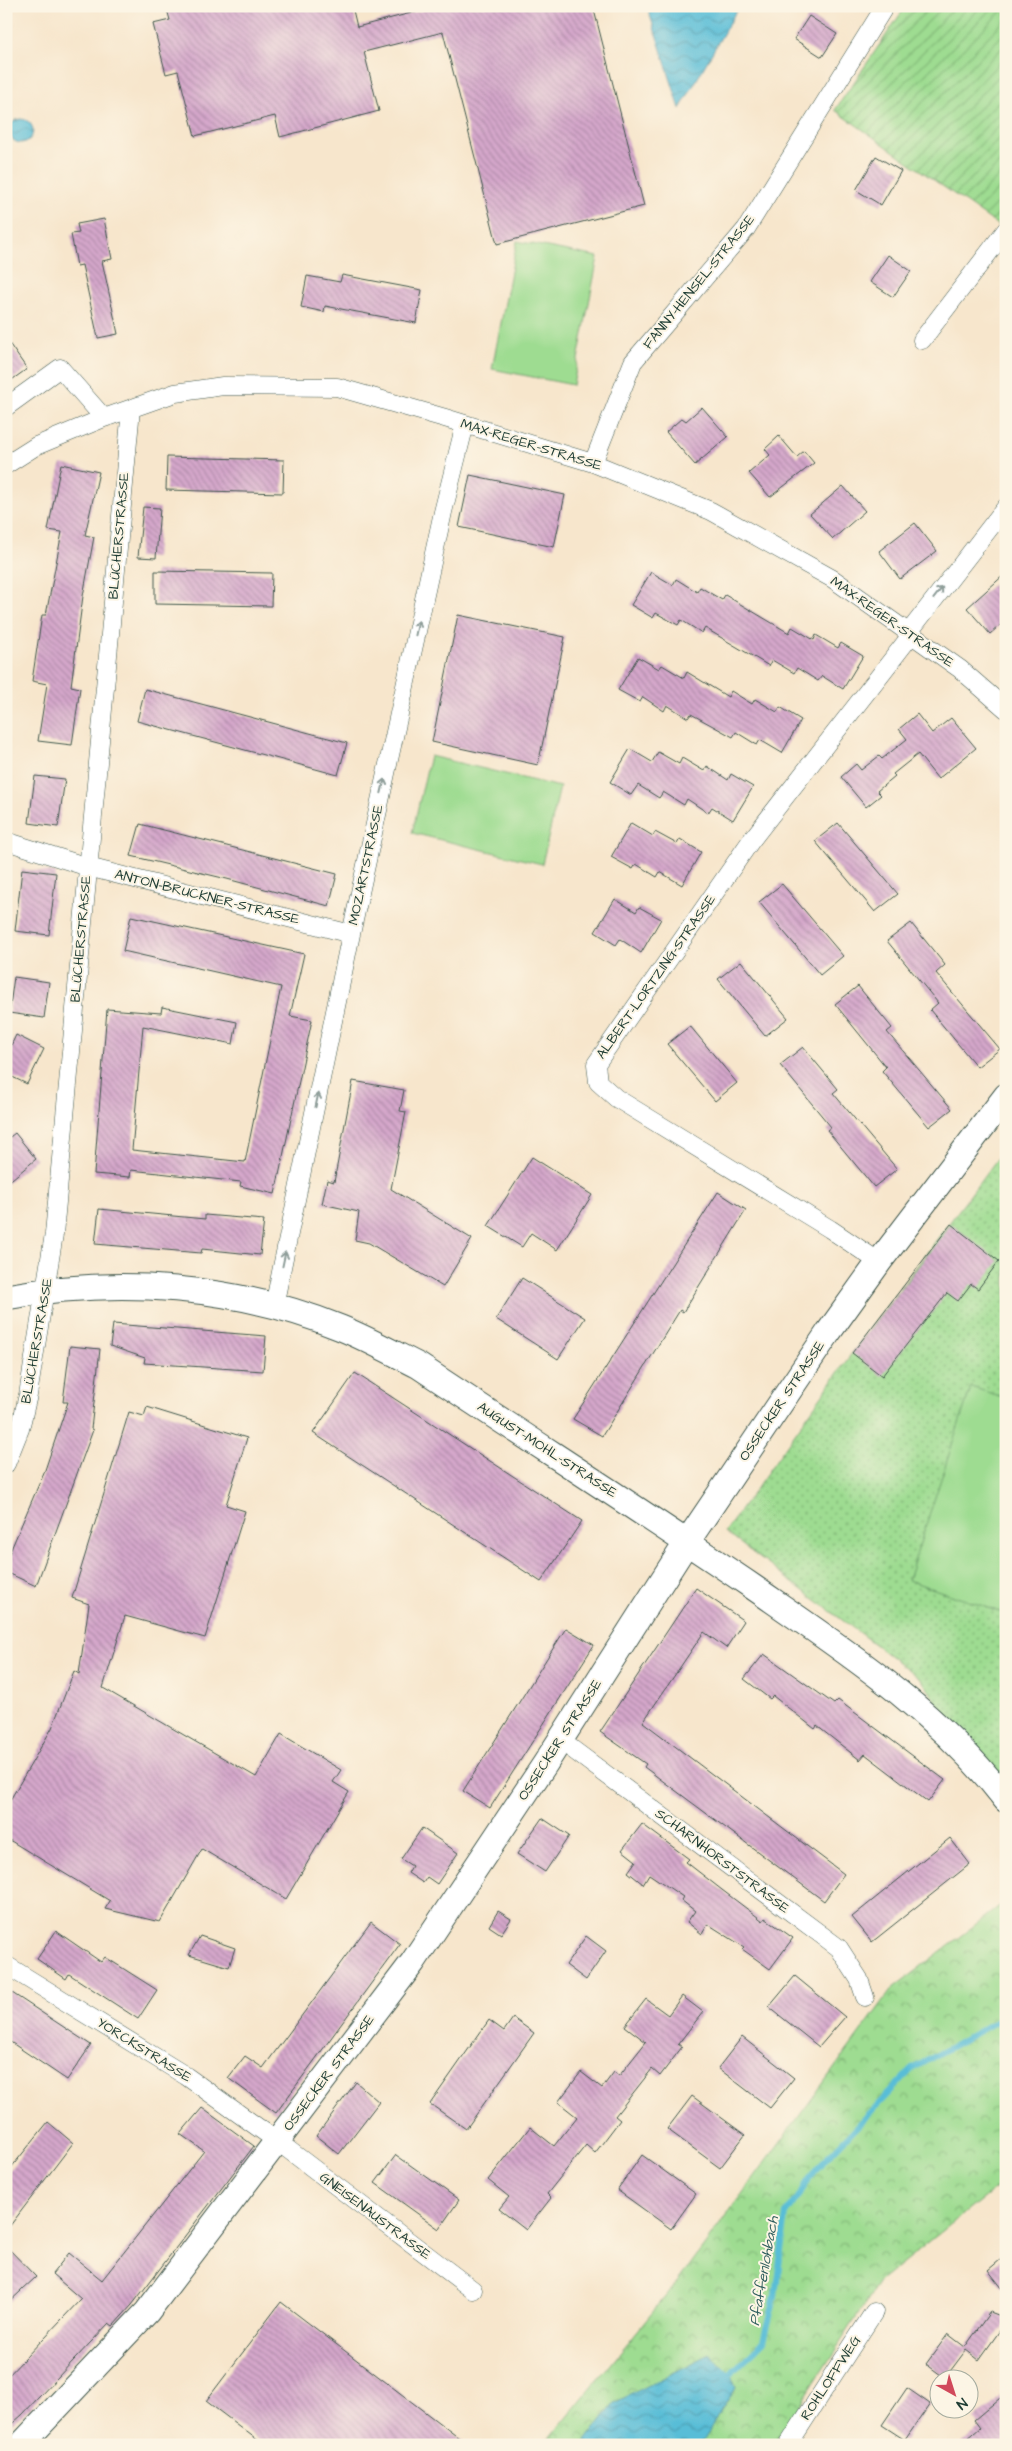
<svg xmlns="http://www.w3.org/2000/svg" width="1012" height="2451" font-family="'Architects Daughter',sans-serif">
<style>
.grass{fill:url(#grass-dots);stroke:#5e8c62}
.park{fill:url(#park-crowns);stroke:#5e8c62}
.garden{fill:url(#garden-furrows);stroke:#5e8c62}
.pitch{fill:#9edc91;stroke:#5e8c62}
.water{fill:url(#water-waves);stroke:#3c7d86}
.lines{fill:none;stroke-linecap:round;stroke-linejoin:round}
.stream{stroke:#59bdd7;stroke-width:6}
.building{fill:url(#building-back-hatch)}
.street-casing{stroke:#3f564b;stroke-width:19}
.secondary-casing{stroke:#3f564b;stroke-width:27}
.street{stroke:#fff;stroke-width:18}
.secondary{stroke:#fff;stroke-width:25}
.oneway{stroke:#8f9e9a}
.labels{text-anchor:middle;dominant-baseline:central;stroke-width:4;stroke-linejoin:round;paint-order:stroke}
.street-label{font-size:14px;fill:#1f3d34;stroke:#fcf5e5}
.water-label{font-size:15px;font-style:italic;fill:#2e5d5d;stroke:#fcf5e5}
</style>
<defs>
<pattern id="grass-dots" width="8" height="8" patternUnits="userSpaceOnUse" patternTransform="scale(1.25)"><rect width="8" height="8" fill="#9edc91"/><path d="M2 2h.1M6 6h.1" fill="none" stroke="#80b477" stroke-width="1.8" stroke-linecap="round"/></pattern>
<pattern id="park-crowns" width="20" height="18" patternUnits="userSpaceOnUse" patternTransform="scale(1.25)"><rect width="20" height="18" fill="#9edc91"/><path d="M2 6a3 3 0 1 1 6 0M12 15a3 3 0 1 1 6 0" fill="none" stroke="#80b477"/></pattern>
<pattern id="garden-furrows" width="10" height="10" patternUnits="userSpaceOnUse" patternTransform="scale(1.25)"><rect width="10" height="10" fill="#9edc91"/><path d="M-1 1l2-2M0 10L10 0M9 11l2-2" fill="none" stroke="#80b477"/></pattern>
<pattern id="water-waves" width="16" height="10" patternUnits="userSpaceOnUse" patternTransform="scale(1.25)"><rect width="16" height="10" fill="#59bdd7"/><path d="M0 5q4-4 8 0t8 0" fill="none" stroke="#499baf"/></pattern>
<pattern id="building-back-hatch" width="6" height="6" patternUnits="userSpaceOnUse" patternTransform="scale(1.25)"><rect width="6" height="6" fill="#d5a7cb"/><path d="M-1 5l2 2M0 0l6 6M5-1l2 2" fill="none" stroke="#ac89a6"/></pattern>
</defs>
<rect width="100%" height="100%" fill="#fcf5e5"/>
<filter id="ink" filterUnits="userSpaceOnUse"><feTurbulence type="fractalNoise" baseFrequency=".02" numOctaves="2"/><feDisplacementMap in="SourceGraphic" scale="10" xChannelSelector="R" yChannelSelector="G"/><feConvolveMatrix kernelMatrix="1 2 1 2 8 2 1 2 1" color-interpolation-filters="sRGB"/></filter>
<filter id="wash" filterUnits="userSpaceOnUse"><feTurbulence type="fractalNoise" baseFrequency=".0096" numOctaves="4" result="noise"/><feDisplacementMap in="SourceGraphic" scale="20" xChannelSelector="R" yChannelSelector="G"/><feGaussianBlur stdDeviation="1.12" result="paint"/><feColorMatrix in="noise" values="0 0 0 0 0 0 0 0 0 0 0 0 0 0 0 0 0 1.4 0 .05"/><feComposite in="paint" operator="in"/></filter>
<g filter="url(#wash)">
<rect width="100%" height="100%" fill="#f7e6cc"/>
<path class="grass" d="M1006,1147V1806L922,1680L725,1532L852,1353Z"/>
<path class="park" d="M1006,1901V2180L880,2281L774,2445H544L679,2280L893,1988Z"/>
<path class="garden" d="M906,6H1006V216L999,226L835,110Z"/>
<path class="pitch" d="M517,241L598,257L573,385L492,369Z
M430,756L560,787L542,864L412,833Z
M971,1387L1006,1398V1614L908,1580Z"/>
<path class="water" d="M647,6H739L680,109Z
M9 131a12 12 0 1 1 24 0a12 12 0 1 1-24 0Z
M710,2354L730,2373L736,2387L700,2445H583L614,2403Z"/>
<g class="lines">
<path class="stream" d="M725,2379L764,2341L775,2296L786,2214L817,2168L912,2069L1006,2016"/>
</g>
<g id="blocks">
<path class="building" d="M166,6H352L357,27L438,6H593L644,206L497,244L443,32L364,52L379,111L280,137L275,116L195,136L178,71L166,74L153,24L170,20Z
M809,16L837,34L822,57L794,39Z
M876,156L901,171L881,205L856,190Z
M104,219L112,259L102,261L118,334L98,338L82,265L77,266L71,234L79,233L77,224Z
M888,255L911,271L893,297L870,282Z
M342,275L422,290L416,323L325,306L324,312L301,307L307,276L340,282Z
M6,339L27,369L6,384Z
M702,407L728,437L695,465L666,432L682,418L686,421Z
M779,436L797,457L804,451L814,463L770,497L749,473L770,455L765,449Z
M167,457L284,460L283,493L166,490Z
M61,464L99,472L85,535L94,537L83,596L71,686L80,688L72,745L38,741L47,684L32,681L42,615H46L62,532L48,530Z
M470,475L565,495L554,547L459,527Z
M843,486L865,511L833,539L810,514Z
M143,507L160,508L156,558L138,557Z
M915,523L937,551L900,579L879,551Z
M155,571L272,573L271,606L155,604Z
M651,572L673,585L676,579L697,592L700,587L722,600L725,595L789,633L792,627L814,640L816,635L838,648L841,643L863,656L843,689L822,676L818,681L797,668L794,673L772,660L769,666L705,628L702,633L681,620L678,625L656,613L653,618L631,605Z
M1006,573V620L990,634L967,608Z
M458,615L565,637L538,765L432,742Z
M638,657L659,669L662,665L684,678L687,672L728,697L731,691L752,704L755,699L777,712L780,707L801,720L782,753L760,740L757,745L736,732L733,737L691,714L688,718L667,705L664,711L643,697L640,702L618,690Z
M145,689L347,743L338,775L137,721Z
M917,714L932,733L951,718L976,748L938,779L918,754L893,774L895,776L877,791L881,795L866,807L841,777L856,764L861,770L879,756L882,759L907,739L899,729Z
M630,749L652,762L658,752L679,764L682,758L704,771L707,766L728,780L731,774L753,787L733,820L712,807L708,813L687,799L684,805L663,792L659,798L638,785L631,795L610,782Z
M35,776L65,779L58,827L29,823Z
M631,823L653,836L655,832L677,844L680,839L701,852L682,885L660,872L657,877L636,864L633,869L611,857Z
M838,823L898,894L875,912L815,841Z
M140,824L337,874L329,906L227,879L131,856Z
M22,869L56,873L49,935L15,931Z
M782,884L843,956L820,975L759,902Z
M615,899L636,912L639,907L661,919L641,953L620,939L616,945L595,932Z
M131,916L304,954L290,1016L312,1020L275,1194L240,1186L241,1182L131,1170L130,1177L94,1174L107,1009L161,1013L162,1007L237,1022L233,1044L143,1026L132,1150L245,1162L281,987L123,951Z
M911,923L945,965L936,973L1000,1049L977,1067L930,1010L938,1003L887,941Z
M741,961L788,1018L765,1036L718,979Z
M14,977L49,982L44,1018L9,1013Z
M858,986L892,1028L887,1032L952,1109L929,1127L882,1071L886,1067L835,1004Z
M690,1026L737,1083L715,1101L667,1044Z
M16,1035L44,1049L27,1084L6,1074V1056Z
M803,1047L838,1089L833,1093L897,1169L874,1187L827,1130L831,1127L780,1065Z
M353,1081L404,1090L400,1111L406,1112L391,1189L472,1239L443,1287L369,1243L355,1240L359,1212L322,1204L327,1180L334,1182Z
M15,1133L36,1159L6,1184V1140Z
M532,1157L592,1195L557,1250L531,1233L522,1247L488,1226Z
M718,1192L746,1210L683,1312L680,1310L602,1436L573,1419Z
M99,1209L205,1219V1215L264,1220L260,1255L202,1249L201,1253L95,1244Z
M951,1224L999,1261L978,1289L971,1284L958,1301L947,1293L882,1376L852,1353Z
M522,1278L585,1318L558,1359L496,1319Z
M113,1324L266,1336L263,1371L144,1363L145,1358L110,1346Z
M70,1346L100,1349L91,1429L93,1430L36,1586L6,1572V1561L45,1470L68,1402H63Z
M355,1373L582,1521L541,1582L313,1433Z
M147,1407L247,1438L226,1505L245,1511L205,1638L125,1616L103,1688L256,1777L281,1734L341,1770L333,1782L349,1792L286,1899L202,1849L160,1922L105,1909L110,1901L6,1838V1807L52,1728L74,1671L79,1674L89,1604L72,1598L129,1412L144,1416Z
M696,1588L744,1621L726,1648L704,1632L643,1722L844,1874L824,1901L644,1767L646,1764L600,1732Z
M566,1628L594,1645L490,1808L463,1791Z
M764,1654L834,1704L838,1700L945,1780L928,1802L865,1754L860,1760L817,1726L815,1729L773,1696L770,1699L744,1679Z
M542,1818L569,1836L545,1872L517,1854Z
M642,1824L689,1859L686,1862L722,1890L763,1921L765,1918L793,1938L770,1969L742,1949L744,1947L708,1924L702,1934L687,1922L695,1911L681,1900L683,1897L649,1874L643,1884L628,1872L636,1861L622,1850Z
M422,1828L458,1853L437,1884L427,1877L423,1883L408,1873L412,1866L401,1859Z
M950,1838L970,1864L872,1942L852,1917Z
M498,1911L511,1919L501,1934L489,1926Z
M371,1922L400,1944L276,2113L228,2078L245,2056L263,2068Z
M56,1931L101,1962L105,1957L157,1990L138,2019L69,1974L66,1979L37,1959Z
M200,1936L235,1948L229,1967L189,1955Z
M586,1936L606,1951L586,1980L566,1965Z
M795,1976L845,2017L819,2047L769,2007Z
M6,1989L91,2045L67,2080L6,2039Z
M682,1996L703,2012L678,2044L682,2047L660,2076L652,2069L615,2116L620,2120L595,2153L586,2145L547,2194L551,2198L526,2230L499,2209L509,2197L488,2180L530,2127L554,2146L577,2117L558,2102L581,2072L602,2088L614,2072L619,2076L646,2042L625,2026L646,1999L668,2015Z
M513,2018L534,2033L466,2129L430,2104L489,2020L504,2031Z
M742,2037L794,2078L770,2108L718,2068Z
M356,2082L379,2102L339,2154L316,2136Z
M692,2096L745,2135L720,2168L667,2129Z
M202,2108L254,2146L132,2305L113,2326L109,2323L22,2415L6,2429V2378L81,2299L52,2274L69,2253L102,2280L204,2151L180,2134Z
M48,2122L73,2143L6,2231V2174Z
M396,2155L459,2200L439,2229L375,2183Z
M642,2155L696,2194L671,2229L617,2190Z
M6,2246L36,2277L6,2305Z
M1006,2255V2293L988,2270Z
M281,2302L468,2445H264L206,2401Z
M990,2312L1006,2318V2322L979,2360L966,2350L945,2378L926,2364L948,2334L965,2347Z
M907,2388L930,2404L905,2440L882,2425Z
M1006,2393V2445H960L980,2428L974,2420Z"/>
</g>
</g>
<g filter="url(#ink)">
<use href="#blocks" fill-opacity="0" stroke="#3f564b" stroke-width="1"/>
<g class="lines">
<g class="street-casing">
<path id="street" d="M922,340L1006,230
M6,407L60,368L104,418
M593,463L633,362L746,229L885,6
M6,465L36,446L104,418L175,393L223,386L337,387L445,418L593,463L711,511L833,579L960,669L1006,709
M909,632L1006,507
M6,841L88,867L351,934
M879,1262L830,1229L616,1098L598,1082L596,1064L750,842L912,634
M274,1306L351,934L443,512L465,424
M6,1464L20,1429L28,1395L54,1234L131,409
M560,1740L839,1948L859,1979L865,1997
M6,1965L186,2076L277,2141L473,2290
M788,2445L874,2312"/>
</g>
<g class="secondary-casing">
<path id="secondary" d="M6,1297C117,1277 236,1285 341,1328C368,1339 393,1353 419,1366C530,1440 643,1512 753,1587C844,1650 938,1711 1006,1800
M21,2445L147,2312L413,1962L545,1764L687,1542L828,1333L879,1262L1006,1096"/>
</g>
<use href="#street" class="street"/>
<use href="#secondary" class="secondary"/>
</g>
<defs><path id="oneway-shaft" d="M-6 0H5M1.5-3L5.5 0L1.5 3" fill="none" stroke-width="1.6" stroke-linecap="round" stroke-linejoin="round" transform="scale(1.25)"/></defs>
<g class="oneway">
<use href="#oneway-shaft" transform="translate(938 593) rotate(-52)"/>
<use href="#oneway-shaft" transform="translate(417 628) rotate(-78)"/>
<use href="#oneway-shaft" transform="translate(383 786) rotate(-77)"/>
<use href="#oneway-shaft" transform="translate(317 1100) rotate(-78)"/>
<use href="#oneway-shaft" transform="translate(284 1259) rotate(-78)"/>
</g>
</g>
<g class="labels">
<g class="street-label">
<text transform="translate(699 282) rotate(-51)">FANNY-HENSEL-STRASSE</text>
<text transform="translate(531 445) rotate(17)">MAX-REGER-STRASSE</text>
<text transform="translate(119 536) rotate(-85)">BLÜCHERSTRASSE</text>
<text transform="translate(892 622) rotate(35)">MAX-REGER-STRASSE</text>
<text transform="translate(366 865) rotate(-78)">MOZARTSTRASSE</text>
<text transform="translate(207 897) rotate(14)">ANTON-BRUCKNER-STRASSE</text>
<text transform="translate(81 939) rotate(-85)">BLÜCHERSTRASSE</text>
<text transform="translate(656 977) rotate(-55)">ALBERT-LORTZING-STRASSE</text>
<text transform="translate(37 1341) rotate(-80)">BLÜCHERSTRASSE</text>
<text transform="translate(782 1401) rotate(-56)">OSSECKER STRASSE</text>
<text transform="translate(547 1450) rotate(33)">AUGUST-MOHL-STRASSE</text>
<text transform="translate(560 1740) rotate(-57)">OSSECKER STRASSE</text>
<text transform="translate(722 1861) rotate(37)">SCHARNHORSTSTRASSE</text>
<text transform="translate(144 2050) rotate(32)">YORCKSTRASSE</text>
<text transform="translate(329 2073) rotate(-53)">OSSECKER STRASSE</text>
<text transform="translate(375 2216) rotate(37)">GNEISENAUSTRASSE</text>
<text transform="translate(831 2378) rotate(-57)">ROHLOFFWEG</text>
</g>
<g class="water-label">
<text transform="translate(764 2271) rotate(-80)">Pfaffenlohbach</text>
</g>
</g>
<rect width="1012" height="2451" fill="none" stroke="#fcf5e5" stroke-width="25"/>
<g transform="translate(954 2394) rotate(141)"><circle r="24" fill="#fcf5e5" stroke="#a4ab9e"/>
<path d="M0-4L9 19L0 12L-9 19Z" fill="#d1495b"/>
<text y="-8" font-size="14" font-weight="bold" text-anchor="middle" fill="#1f3d34">N</text>
</g>
</svg>
